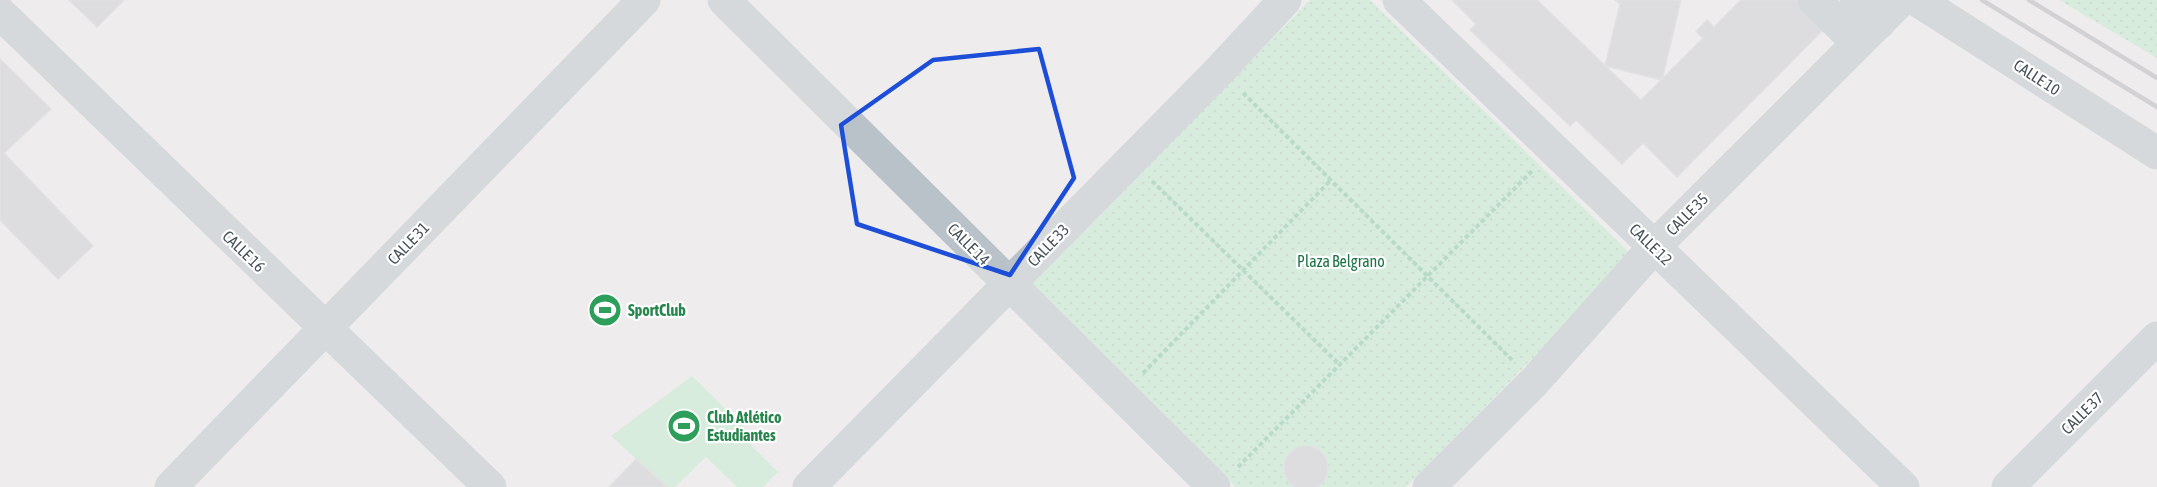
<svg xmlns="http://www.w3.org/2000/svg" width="2157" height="487" font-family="'Asap Condensed',sans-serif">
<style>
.grass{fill:url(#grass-dots)}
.pitch{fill:#bdebcd}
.building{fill:#c7cacf;stroke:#d1d3d8;stroke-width:1.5}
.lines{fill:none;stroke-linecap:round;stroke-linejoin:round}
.path{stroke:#77c69c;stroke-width:4;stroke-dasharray:4.5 3;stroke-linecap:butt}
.minor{stroke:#b9c2c8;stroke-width:33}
.rail{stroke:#afb2b7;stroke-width:4.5}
.marked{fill:none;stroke:#1d4ed8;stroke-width:4.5;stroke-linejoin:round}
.labels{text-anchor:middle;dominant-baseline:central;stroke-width:4.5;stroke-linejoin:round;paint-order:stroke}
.street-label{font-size:16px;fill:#465158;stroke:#fff}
.park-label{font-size:16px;fill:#1d7445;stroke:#fff}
.leisure-label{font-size:16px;font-weight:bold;fill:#27864d;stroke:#fff;text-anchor:start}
</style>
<defs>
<pattern id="grass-dots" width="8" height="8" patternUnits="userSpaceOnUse" patternTransform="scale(1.5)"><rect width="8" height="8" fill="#bdebcd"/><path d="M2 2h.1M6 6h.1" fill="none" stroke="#a4cbb2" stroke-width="1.8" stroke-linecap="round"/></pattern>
</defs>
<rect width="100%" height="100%" fill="#efeced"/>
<path class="grass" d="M1310,0H1370L1633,256L1406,487H1235L1032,284Z
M2059,0H2157V58Z"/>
<path class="pitch" d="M692,376L752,435L747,441L778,472L763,487H737L706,457L675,487H667L611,436Z"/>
<path class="building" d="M69,0H124L97,27Z
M1452,0H1537L1641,100L1703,38L1696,31L1707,20L1714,27L1741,0H1805L1827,26L1677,177L1643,143L1622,164L1576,120L1570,126L1470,30L1476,24Z
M1615,0H1681L1662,80L1605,66L1620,4Z
M0,59L51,109L4,153L93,246L58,279L0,220Z
M1284 468a22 22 0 1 1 44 0a22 22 0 1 1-44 0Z
M636,459L667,487H609Z"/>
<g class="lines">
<path class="path" d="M1243,93L1512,360
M1152,181L1340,365
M1143,373L1330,181
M1238,467L1533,170"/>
<path class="minor" d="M724,0L1214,487
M1399,0L1903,487
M1814,0L1858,43
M1856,0L1879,23
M1917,0L2157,153
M0,13L490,487
M171,487L644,0
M809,487L1220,70L1285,0
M1429,487L1534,382L1654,247L1901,0
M2008,487L2157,338"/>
<path class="rail" d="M1982,0L2157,107
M2029,0L2157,78"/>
</g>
<path d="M0 0H2157V487H0ZM1039,49L1074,178L1010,275L857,224L841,125L933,60Z" fill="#efeced" fill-opacity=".55" fill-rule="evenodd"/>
<path class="marked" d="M1039,49L1074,178L1010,275L857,224L841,125L933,60Z"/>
<defs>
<g id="stadium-disc" transform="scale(1.725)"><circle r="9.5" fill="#2e9e5b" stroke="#fff"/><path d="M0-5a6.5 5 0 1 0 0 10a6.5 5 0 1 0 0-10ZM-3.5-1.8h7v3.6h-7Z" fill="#fff"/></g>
</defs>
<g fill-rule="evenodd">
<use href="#stadium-disc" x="605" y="310"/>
<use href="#stadium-disc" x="684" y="426"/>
</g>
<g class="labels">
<g class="street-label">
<text transform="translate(2037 77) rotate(33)">CALLE 10</text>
<text transform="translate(1687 214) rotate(-45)">CALLE 35</text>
<text transform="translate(408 243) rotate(-46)">CALLE 31</text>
<text transform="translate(969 244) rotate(45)">CALLE 14</text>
<text transform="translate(1651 244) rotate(44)">CALLE 12</text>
<text transform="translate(1048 245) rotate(-46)">CALLE 33</text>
<text transform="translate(244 251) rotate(44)">CALLE 16</text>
<text transform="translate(2082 413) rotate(-45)">CALLE 37</text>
</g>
<g class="park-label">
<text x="1341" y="261">Plaza Belgrano</text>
</g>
<g class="leisure-label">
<text x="628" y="310">SportClub</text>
<text x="707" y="417">Club Atlético<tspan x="707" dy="18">Estudiantes</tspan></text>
</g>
</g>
</svg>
